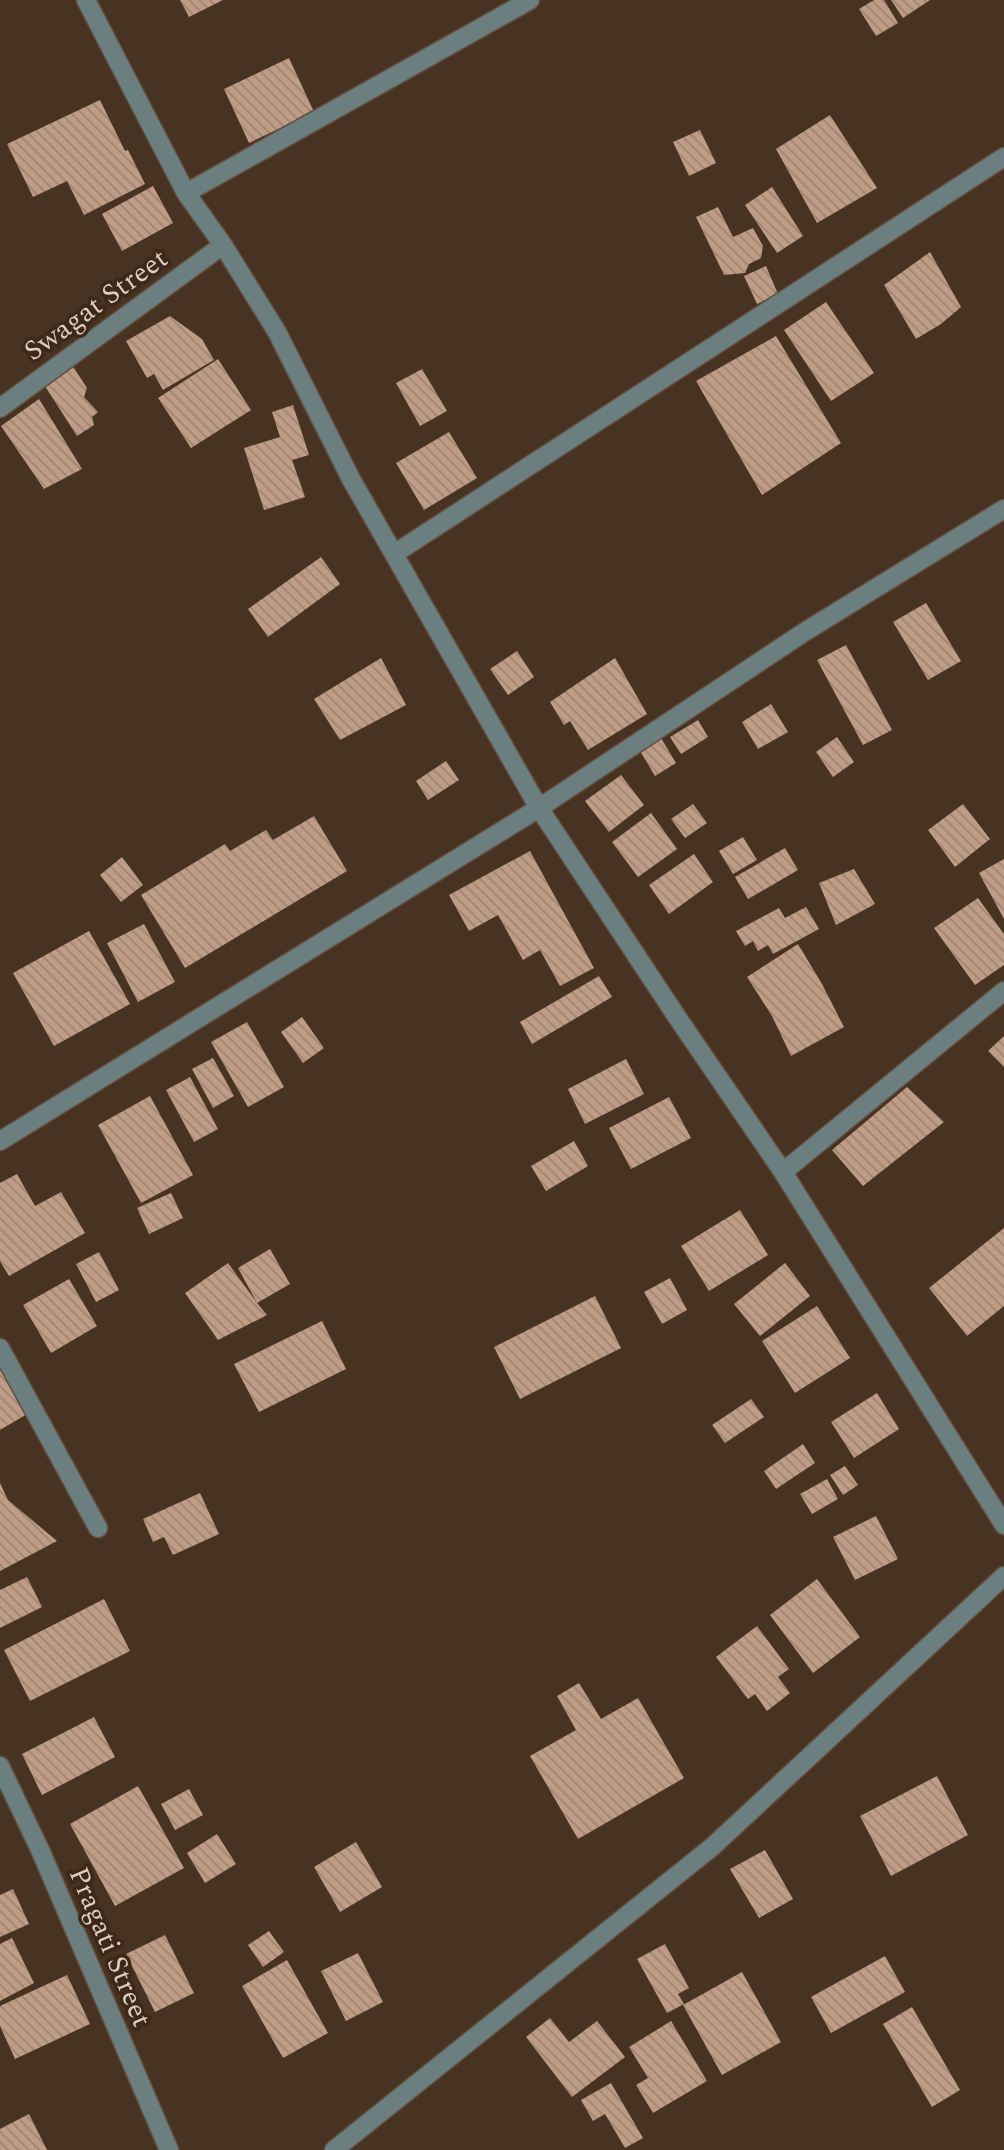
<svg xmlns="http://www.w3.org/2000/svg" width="1004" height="2150" font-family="Spectral,serif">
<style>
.building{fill:url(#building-back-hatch)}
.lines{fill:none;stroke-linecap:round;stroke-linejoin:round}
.minor-casing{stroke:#634e3f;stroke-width:21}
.minor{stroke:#6b7f80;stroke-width:18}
.labels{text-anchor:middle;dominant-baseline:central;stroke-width:7;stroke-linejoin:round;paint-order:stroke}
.street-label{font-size:28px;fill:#ddcfc5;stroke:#3e2818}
</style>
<defs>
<pattern id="building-back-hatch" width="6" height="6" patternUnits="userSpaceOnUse" patternTransform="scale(1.75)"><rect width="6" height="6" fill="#be9c85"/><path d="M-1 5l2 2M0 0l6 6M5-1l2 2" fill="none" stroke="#9f8472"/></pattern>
</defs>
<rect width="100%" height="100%" fill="#483222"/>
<path class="building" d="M180,0H223L189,17Z
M874,0H884L898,23L876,36L859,9Z
M891,0H930L903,18Z
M289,58L314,112L249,143L224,89Z
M100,100L125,151L128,150L145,184L84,215L67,181L33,197L7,144Z
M830,115L877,188L817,223L776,149Z
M700,130L716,163L689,176L673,142Z
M153,186L173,223L122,251L102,214Z
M772,187L803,236L777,253L745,205Z
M718,207L733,237L753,228L763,246L761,258L749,264L745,273L724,275L696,217Z
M930,252L961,307L941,324L916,339L884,285Z
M766,266L778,294L757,304L744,276Z
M826,302L874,373L831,401L784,330Z
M170,316L202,339L214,360L163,390L154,374L147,378L126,341Z
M776,336L841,443L762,495L696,381Z
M218,359L251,410L191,448L158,398Z
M72,365L87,388L84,397L98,412L92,417L94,425L77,436L43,383Z
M422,369L447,411L420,426L396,383Z
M39,399L82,469L44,489L1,426Z
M293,405L309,455L292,460L305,497L264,510L244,448L280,437L272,412Z
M449,432L477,478L424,510L396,463Z
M321,557L340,584L268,637L248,609Z
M926,603L961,661L928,680L893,622Z
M846,645L892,730L863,745L817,660Z
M517,651L534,677L508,695L490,669Z
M381,658L406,705L340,740L314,699Z
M615,658L647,714L588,750L570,721L564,725L550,702Z
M771,704L788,732L758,749L742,722Z
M698,720L708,737L681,754L670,737Z
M837,737L854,762L833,777L816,752Z
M661,738L676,763L655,776L640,751Z
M446,761L459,780L428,800L416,781Z
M621,775L644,805L609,832L585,801Z
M693,804L707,823L685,838L671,819Z
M963,804L990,839L955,867L928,830Z
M651,813L677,849L638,877L612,842Z
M314,816L347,871L185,968L141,895L225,844L230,851L266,830L273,840Z
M743,837L757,860L733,874L719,851Z
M785,848L798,870L748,899L735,877Z
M530,851L594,968L560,986L540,950L523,960L498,915L469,931L449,895Z
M694,854L713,882L669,914L649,885Z
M122,857L143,885L121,902L100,875Z
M1004,859V919L979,873Z
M854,869L875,904L836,925L819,883Z
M978,898L1004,934V965L975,985L934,928Z
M806,907L819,929L773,954L768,945L758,951L753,941L745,946L736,931L779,908L785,918Z
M144,924L175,982L138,1002L107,943Z
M89,931L130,1004L54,1046L13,973Z
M798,944L822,984L844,1027L791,1056L772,1016L747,977Z
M599,976L612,997L532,1044L520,1022Z
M302,1017L324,1048L303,1063L281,1032Z
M247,1022L284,1087L248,1107L211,1042Z
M1004,1036V1067L988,1051Z
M213,1058L234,1096L213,1108L192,1069Z
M626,1059L644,1094L585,1124L568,1089Z
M190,1077L218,1129L194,1142L166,1090Z
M907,1087L944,1122L863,1186L832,1150Z
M150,1096L193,1175L141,1203L98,1125Z
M669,1097L691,1138L631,1169L609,1128Z
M574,1141L588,1166L546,1191L531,1166Z
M17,1174L35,1206L61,1192L85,1233L9,1276L0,1261V1183Z
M171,1193L183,1218L149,1234L137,1208Z
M740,1210L768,1255L709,1291L681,1246Z
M1004,1228V1306L967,1336L929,1288Z
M270,1249L290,1284L257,1303L267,1315L218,1340L185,1293L228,1263L257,1303L238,1268Z
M99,1252L119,1290L96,1302L76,1264Z
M785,1263L810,1296L760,1336L734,1304Z
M670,1278L687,1310L662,1324L644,1292Z
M69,1279L97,1326L51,1353L23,1305Z
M595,1296L621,1348L520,1399L494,1347Z
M817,1306L850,1358L795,1393L762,1341Z
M322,1321L346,1369L259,1412L234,1364Z
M0,1352L34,1410L0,1430Z
M877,1393L899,1429L854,1458L831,1422Z
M751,1399L764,1417L725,1443L712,1425Z
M803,1444L815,1463L776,1489L764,1471Z
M845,1466L858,1485L843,1495L830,1475Z
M827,1479L838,1499L812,1514L800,1494Z
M0,1483L8,1500L57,1541L0,1571Z
M200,1493L219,1534L173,1555L164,1537L153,1542L143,1519Z
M876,1516L898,1559L855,1580L833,1537Z
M27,1577L42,1607L0,1628V1590Z
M817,1579L860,1637L813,1673L770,1615Z
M104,1599L130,1651L30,1701L4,1650Z
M757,1626L789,1669L778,1677L790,1693L767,1711L755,1694L748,1699L716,1657Z
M579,1683L601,1719L638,1698L684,1778L578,1839L530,1756L576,1730L557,1696Z
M94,1717L115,1757L42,1795L22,1754Z
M937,1776L968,1835L891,1876L860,1816Z
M138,1786L184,1868L115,1906L70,1824Z
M189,1789L203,1815L175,1830L161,1804Z
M217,1834L236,1864L205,1883L187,1853Z
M356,1842L382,1887L340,1912L314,1867Z
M765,1850L793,1899L759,1918L730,1869Z
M13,1889L29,1924L0,1937V1895Z
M269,1931L284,1952L263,1967L248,1945Z
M165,1935L194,1993L155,2012L126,1954Z
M12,1938L34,1983L0,2001V1944Z
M665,1944L689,1988L678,1994L684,2004L667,2013L637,1959Z
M358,1953L383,2002L346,2021L321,1971Z
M885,1956L905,1992L831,2033L811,1997Z
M287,1960L328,2033L283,2058L242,1986Z
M742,1972L781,2042L722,2075L683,2005Z
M67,1975L90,2024L15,2059L0,2026V2006Z
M912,2007L960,2090L932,2107L883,2024Z
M550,2018L569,2042L597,2021L625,2057L572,2097L526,2037Z
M671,2021L707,2081L653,2113L636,2085L648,2078L629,2047Z
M611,2083L643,2138L625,2148L605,2114L593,2121L581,2100Z
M29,2114L47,2150H0V2129Z"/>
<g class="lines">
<g class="minor-casing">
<path id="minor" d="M86,0L186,193L223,245L277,332L351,479L539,808L677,1017L783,1172L1004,1525
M186,193L530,0
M0,408L223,245
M394,554L1004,157
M0,1141L539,808L806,631L1004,509
M783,1172L1004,991
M0,1348L98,1528
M0,1766L41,1852L169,2150
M334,2150L712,1847L1004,1576"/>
</g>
<use href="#minor" class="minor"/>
</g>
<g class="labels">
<g class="street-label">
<text transform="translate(96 305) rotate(-36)">Swagat Street</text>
<text transform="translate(110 1947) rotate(67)">Pragati Street</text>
</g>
</g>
</svg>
